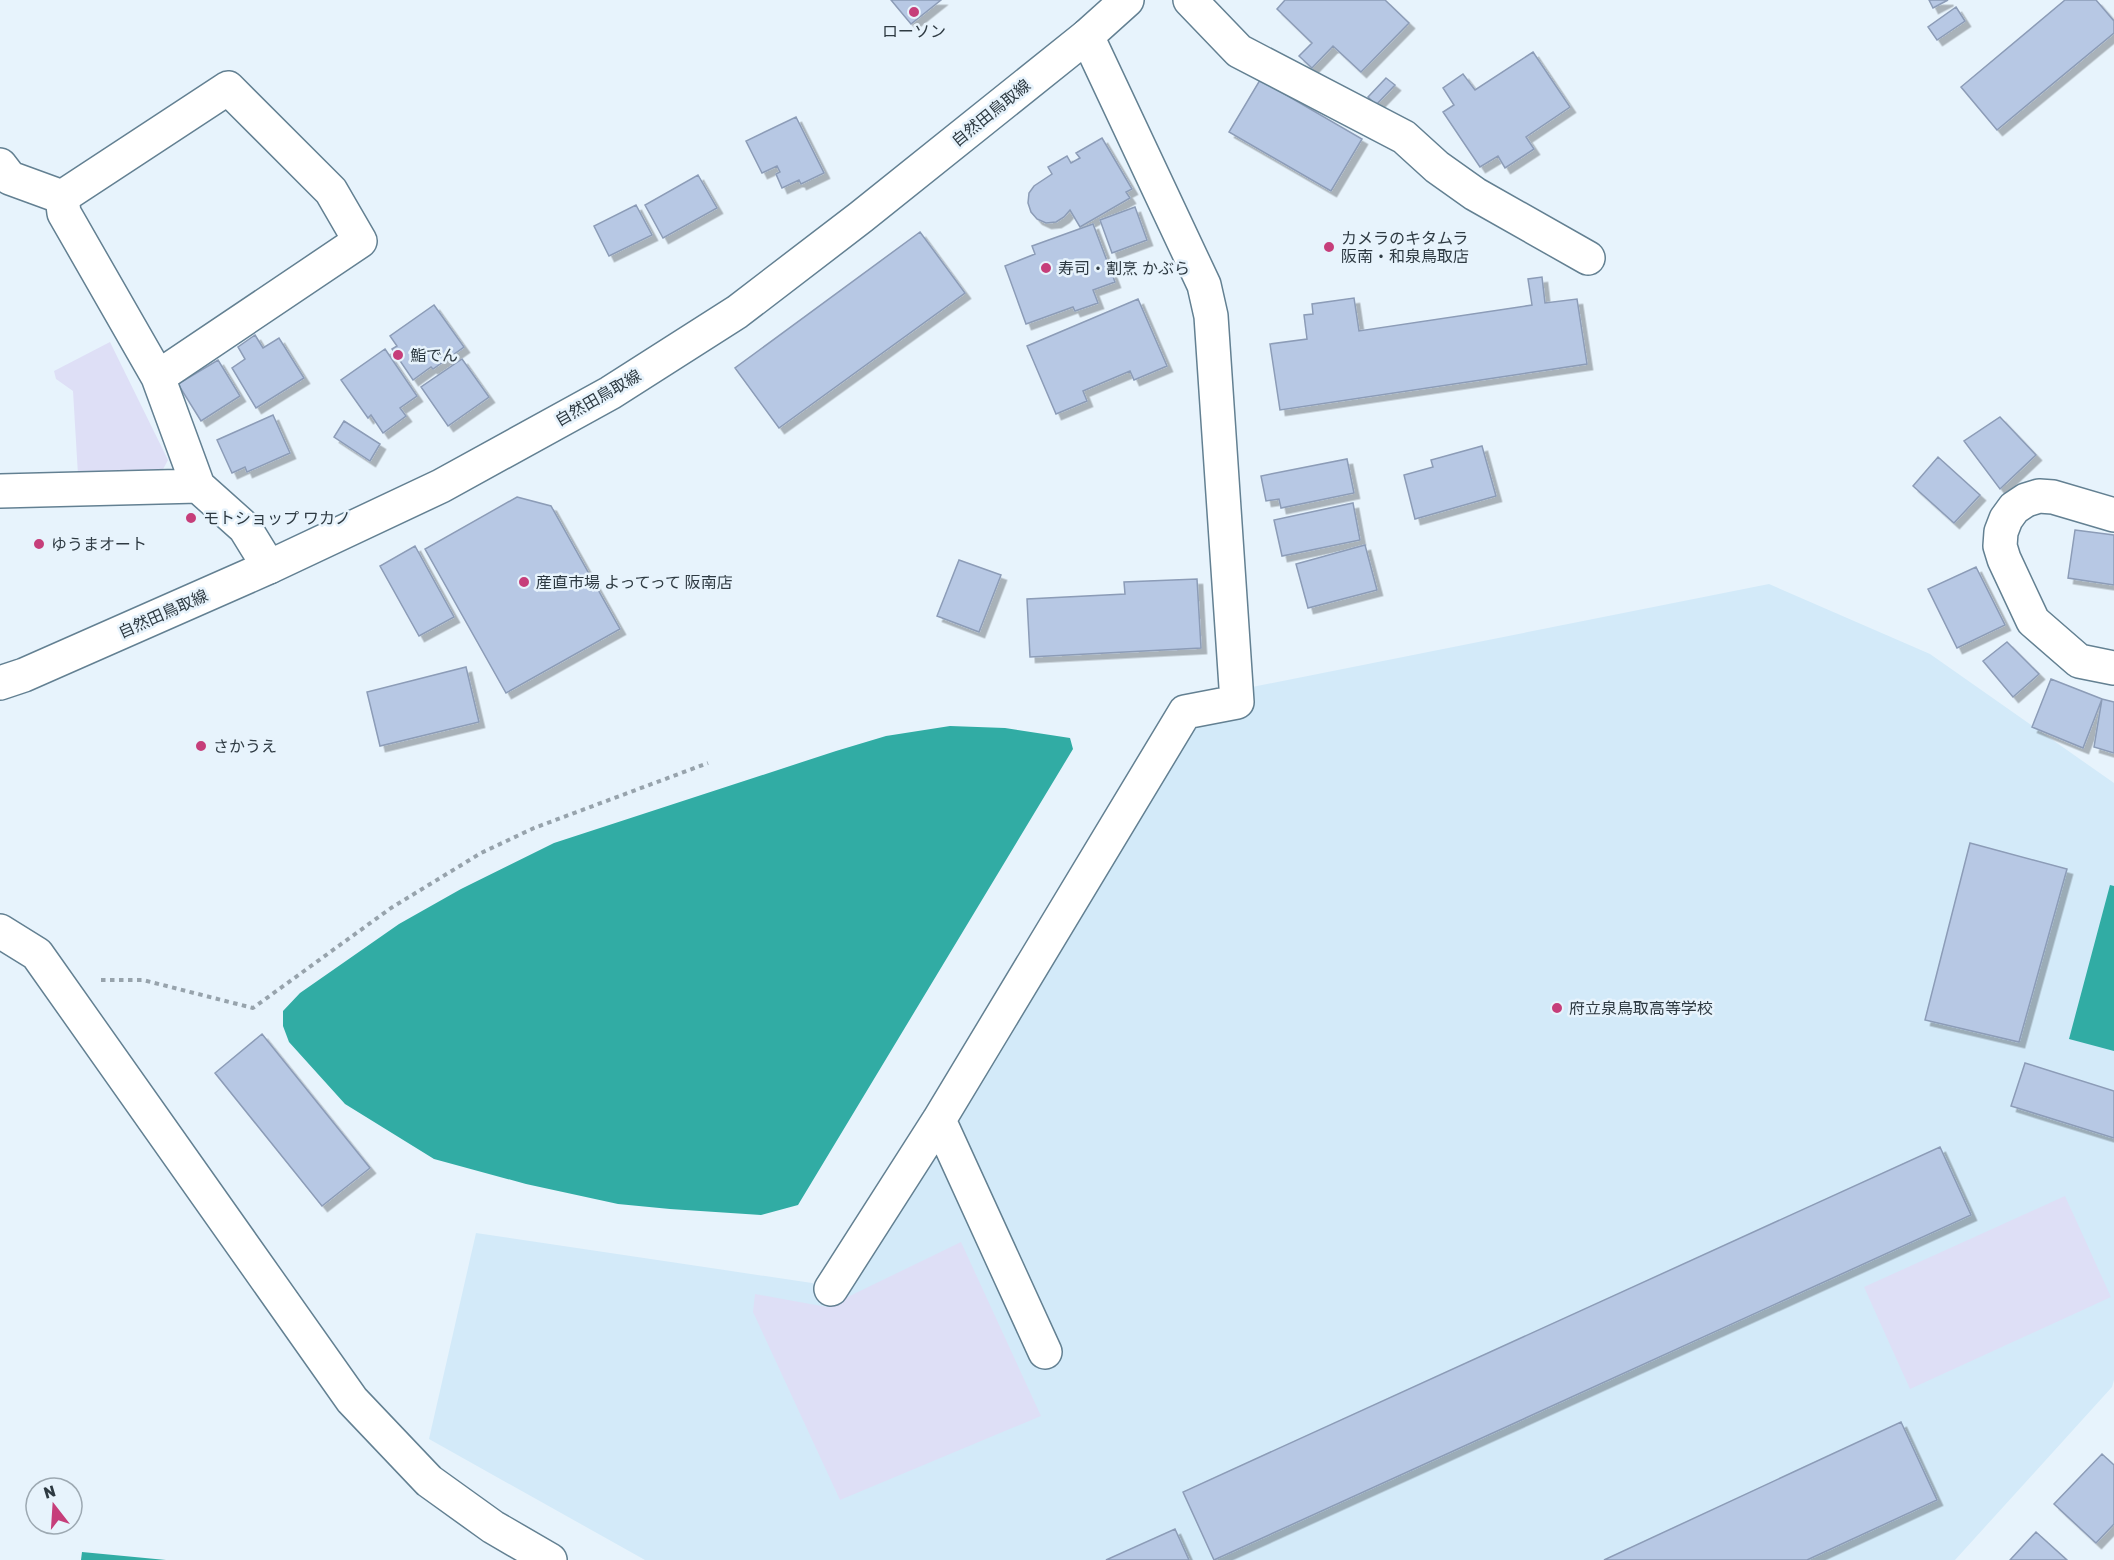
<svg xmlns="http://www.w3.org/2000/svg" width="2114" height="1560" font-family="Rubik,'Noto Sans JP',sans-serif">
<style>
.built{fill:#d3eaf9}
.green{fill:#dedff6}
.water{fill:#31aca4}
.building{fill:#b7c8e4;stroke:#8c9cb7;stroke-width:1.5;filter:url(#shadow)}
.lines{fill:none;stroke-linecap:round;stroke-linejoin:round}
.minor-casing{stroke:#638092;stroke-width:36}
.major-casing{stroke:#638092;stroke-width:36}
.path{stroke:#97a3ac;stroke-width:4;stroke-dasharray:4.5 4.5;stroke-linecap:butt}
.minor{stroke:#fff;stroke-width:33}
.major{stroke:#fff;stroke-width:33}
.poi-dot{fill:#c63e7a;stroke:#e7f3fc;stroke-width:2}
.labels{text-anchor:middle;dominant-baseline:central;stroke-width:5;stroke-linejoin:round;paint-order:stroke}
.poi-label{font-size:16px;fill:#2e3a42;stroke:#e7f3fc;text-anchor:start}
.street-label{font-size:16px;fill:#2e3a42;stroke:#e7f3fc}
</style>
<defs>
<filter id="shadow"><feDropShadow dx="5.5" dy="5.5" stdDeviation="0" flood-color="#0004"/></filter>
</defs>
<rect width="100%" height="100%" fill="#e7f3fc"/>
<path class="built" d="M1769,584L1930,654L2114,783V1380L2112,1387L1955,1560H645L429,1439L476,1233L832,1286L1187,700Z"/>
<path class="green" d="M110,342L168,460L161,473L78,475L73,391L56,379L54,371Z
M2065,1196L2111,1297L1910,1389L1864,1287Z
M961,1242L1041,1416L840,1500L753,1312L755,1294L827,1307Z"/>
<path class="water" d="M950,726L1005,728L1070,738L1073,749L798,1205L761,1215L670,1209L618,1204L526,1184L434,1159L345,1104L289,1042L283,1026V1011L300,993L399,924L461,889L554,843L836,751L886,736Z
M2110,885L2114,886V1051L2069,1039Z
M82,1552L166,1560H81Z"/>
<path class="building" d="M891,0H941L911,24Z
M1285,0H1385L1409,23L1361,72L1333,46L1312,68L1299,56L1312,43L1277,9Z
M1929,0H1948L1933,8Z
M2065,0H2096L2114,21V33L1997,130L1961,87Z
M1956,7L1965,21L1937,40L1928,27Z
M1533,52L1570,107L1526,137L1534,149L1505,168L1498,156L1480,167L1443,112L1454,105L1443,88L1463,74L1475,90Z
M1386,78L1395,85L1376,105L1368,97Z
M1260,80L1362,139L1331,191L1229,132Z
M796,117L824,173L801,184L799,180L782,188L776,174L780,172L777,166L762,173L746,141Z
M1102,138L1132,189L1126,192L1130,198L1080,227L1070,210L1064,217L1056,222L1046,223L1037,219L1031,212L1028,203L1029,193L1034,186L1052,174L1048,167L1067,156L1071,163L1080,158L1076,153Z
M698,175L717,208L663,238L645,205Z
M636,205L652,235L609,256L594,226Z
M1135,207L1147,240L1112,253L1100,220Z
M1093,224L1115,282L1093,290L1098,303L1075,311L1073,307L1026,324L1005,266L1035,254L1032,246Z
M920,232L965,293L779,428L735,368Z
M1542,277L1545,303L1577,299L1587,364L1280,410L1270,344L1307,339L1304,315L1313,314L1312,304L1354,298L1359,331L1532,305L1528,279Z
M1138,299L1167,366L1134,380L1130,371L1083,391L1087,401L1056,414L1027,346Z
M434,305L464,347L433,369L431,367L413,380L392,349L397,346L390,336Z
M255,335L263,348L279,338L304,378L256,408L232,368L245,359L238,347Z
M385,349L417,396L400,408L406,416L383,433L371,415L368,418L341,380Z
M462,359L489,397L448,426L421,387Z
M218,360L240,396L201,421L178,384Z
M273,415L290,453L247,472L245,467L232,473L217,440Z
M2000,417L2036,455L2000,489L1964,441Z
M344,421L380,444L370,461L334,437Z
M1482,446L1496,496L1415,519L1404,475L1433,467L1431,460Z
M1938,457L1980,495L1954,523L1913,486Z
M1347,459L1354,493L1281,508L1279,499L1266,501L1261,476Z
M517,497L551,506L620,629L506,693L425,549Z
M1353,503L1360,540L1282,556L1274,520Z
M2075,530L2114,535V585L2068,578Z
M1365,545L1377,590L1308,608L1296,564Z
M415,546L454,617L419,636L380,566Z
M959,560L1001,575L979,632L937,616Z
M1976,567L2005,625L1957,648L1928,589Z
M1197,579L1201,648L1030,657L1027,599L1125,594L1124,582Z
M2007,642L2039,674L2013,697L1983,661Z
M466,667L479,722L380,746L367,692Z
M2051,679L2102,699L2083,748L2032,727Z
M2102,699L2114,702V753L2094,747Z
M1970,843L2067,869L2019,1042L1925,1020Z
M262,1034L370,1168L322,1206L215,1073Z
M2025,1063L2114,1091V1138L2011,1106Z
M1940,1147L1971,1215L1214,1560L1183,1492Z
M1901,1422L1937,1500L1807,1560H1604Z
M2102,1454L2114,1465V1524L2096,1543L2054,1504Z
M1175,1529L1189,1560H1106Z
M2036,1532L2067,1560H2010Z"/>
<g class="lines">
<g class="minor-casing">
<path id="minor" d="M1190,0L1239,51L1404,137L1437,167L1475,194L1588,258
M0,165L10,178L62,197
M158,377L360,241L331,191L228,88L62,197L64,213L158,377L198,486L245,528L269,567
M0,491L198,486
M2114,515L2053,497L2039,496L2026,500L2014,508L2006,519L2001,532L2000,546L2004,559L2033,621L2079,661L2114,668
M0,931L37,954L352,1400L429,1481L493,1527L550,1560
M939,1120L1045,1352
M831,1289L939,1120L1185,712L1237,702L1211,316L1204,285L1087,36"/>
</g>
<g class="major-casing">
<path id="major" d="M0,683L24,675L269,567L441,486L610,393L737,312L861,217L1087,36L1127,0"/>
</g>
<path class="path" d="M101,980H143L253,1008L391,908L481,853L534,828L708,763"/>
<use href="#minor" class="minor"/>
<use href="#major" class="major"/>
</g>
<g class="poi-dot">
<circle cx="914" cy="12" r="6"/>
<circle cx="1329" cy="247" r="6"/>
<circle cx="1046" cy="268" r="6"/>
<circle cx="398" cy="355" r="6"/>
<circle cx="191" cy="518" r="6"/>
<circle cx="39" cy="544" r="6"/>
<circle cx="524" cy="582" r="6"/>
<circle cx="201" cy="746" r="6"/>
<circle cx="1557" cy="1008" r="6"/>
</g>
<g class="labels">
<g class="poi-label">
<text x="914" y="31" text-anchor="middle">ローソン</text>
<text x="1341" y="238">カメラのキタムラ<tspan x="1341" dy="18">阪南・和泉鳥取店</tspan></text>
<text x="1058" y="268">寿司・割烹 かぶら</text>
<text x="410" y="355">鮨でん</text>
<text x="203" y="518">モトショップ ワカノ</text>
<text x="51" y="544">ゆうまオート</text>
<text x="536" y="582">産直市場 よってって 阪南店</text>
<text x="213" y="746">さかうえ</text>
<text x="1569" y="1008">府立泉鳥取高等学校</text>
</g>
<g class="street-label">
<text transform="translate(991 113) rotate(-39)">自然田鳥取線</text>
<text transform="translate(598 398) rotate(-30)">自然田鳥取線</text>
<text transform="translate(163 614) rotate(-24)">自然田鳥取線</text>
</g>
</g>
<g transform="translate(54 1506) rotate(343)"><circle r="28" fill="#e7f3fc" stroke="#9da9b2" stroke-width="1.5"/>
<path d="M0-4.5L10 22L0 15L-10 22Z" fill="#c63e7a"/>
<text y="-9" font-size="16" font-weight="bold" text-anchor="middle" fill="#2e3a42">N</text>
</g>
</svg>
